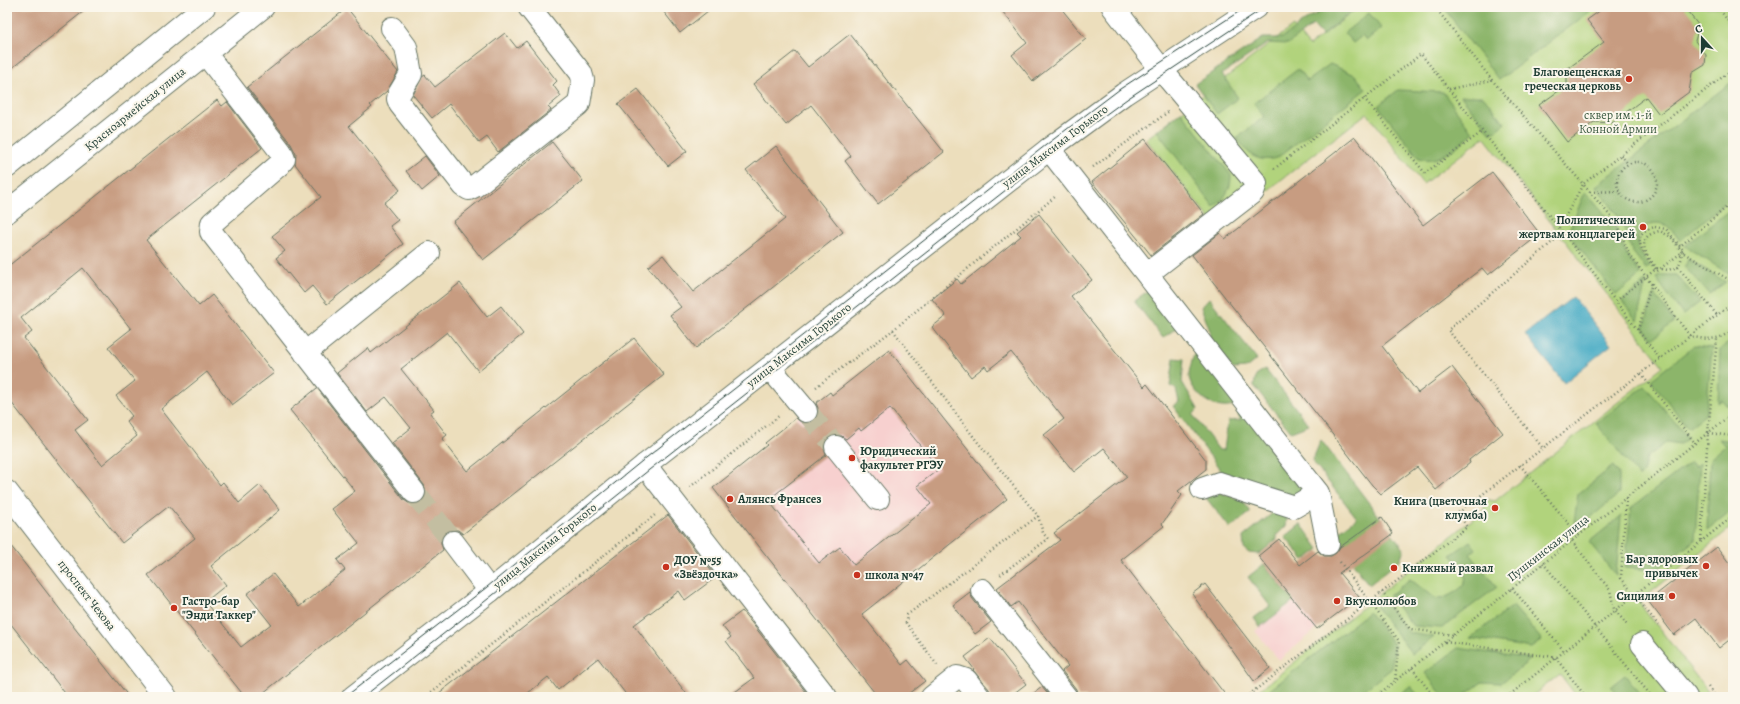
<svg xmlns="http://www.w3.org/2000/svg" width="1740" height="704" font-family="Alegreya,serif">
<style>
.built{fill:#f7d0cf}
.green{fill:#b1d37b;stroke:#688858}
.forest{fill:#8cb56b;stroke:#567950}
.water{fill:#46abc5;stroke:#32747c}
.building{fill:#c79c81;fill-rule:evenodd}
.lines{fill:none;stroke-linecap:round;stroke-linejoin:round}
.minor-tunnel{stroke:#c3bea1;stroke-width:22;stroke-dasharray:22 11;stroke-linecap:butt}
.minor-casing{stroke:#677564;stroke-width:24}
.major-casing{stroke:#677564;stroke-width:24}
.path{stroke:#677564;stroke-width:2.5;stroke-dasharray:1 3;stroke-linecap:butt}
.minor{stroke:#fff;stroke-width:22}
.major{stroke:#fff;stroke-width:22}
.tram{stroke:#1f3d34;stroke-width:1}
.poi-dot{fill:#c8321e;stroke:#fbf7ec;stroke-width:1.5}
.labels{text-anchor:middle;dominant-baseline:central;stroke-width:4;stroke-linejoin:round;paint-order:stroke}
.poi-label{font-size:12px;font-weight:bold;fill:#1f3d34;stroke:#fbf7ec;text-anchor:start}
.street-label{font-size:12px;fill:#1f3d34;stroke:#fbf7ec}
.park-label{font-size:12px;fill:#3c5b42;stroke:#fbf7ec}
</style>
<rect width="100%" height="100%" fill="#fbf7ec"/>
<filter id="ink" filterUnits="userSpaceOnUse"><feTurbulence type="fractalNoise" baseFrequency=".025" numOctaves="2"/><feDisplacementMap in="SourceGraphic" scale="8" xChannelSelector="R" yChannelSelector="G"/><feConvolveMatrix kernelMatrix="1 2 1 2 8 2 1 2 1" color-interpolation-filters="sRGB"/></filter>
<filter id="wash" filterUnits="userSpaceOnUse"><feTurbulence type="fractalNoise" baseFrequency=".012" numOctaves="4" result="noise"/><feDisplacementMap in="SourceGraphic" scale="16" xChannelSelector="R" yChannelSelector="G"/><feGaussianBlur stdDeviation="0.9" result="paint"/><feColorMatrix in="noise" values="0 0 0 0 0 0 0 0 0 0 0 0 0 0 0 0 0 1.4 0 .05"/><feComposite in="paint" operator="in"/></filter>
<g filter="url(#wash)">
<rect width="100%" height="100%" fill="#ecdebc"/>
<path class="built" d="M893,347L901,357L897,360L1007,499L862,614L902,665L908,660L925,681L878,697L713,488L767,446L765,443L830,392L832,395Z
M1295,601L1317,629L1279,660L1255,631Z"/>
<path class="green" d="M1359,7H1733V526L1639,602L1712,697H1577L1560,674L1531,697H1251L1484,510L1485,499L1495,501L1663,366L1484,137L1423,184L1367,113L1218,229L1146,139L1293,26L1309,46Z"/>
<path class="forest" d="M1331,7H1357L1322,35L1313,25L1288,44L1268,43L1222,74L1238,98L1217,114L1195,84L1263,38H1282L1310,17Z
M1443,7H1528L1529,13L1537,7H1596L1499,80Z
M1369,13L1381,28L1366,41L1362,36L1353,43L1344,33Z
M1330,64L1355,75L1366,89L1277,158C1254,163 1249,154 1237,138L1264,117L1254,103L1298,69L1307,81Z
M1733,81V196L1680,241C1675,234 1670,226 1662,224C1648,219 1634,234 1638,247C1640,254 1646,260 1650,266L1646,269L1632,251L1622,221L1596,186Z
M1398,90L1443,92L1473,133C1458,145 1440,165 1419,158L1378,106Z
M1461,96H1483L1505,123L1491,134Z
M1181,112L1231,175C1231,190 1225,198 1214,207L1157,131Z
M1585,192L1615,226L1627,256L1641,274L1616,295L1568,233Z
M1733,207V276H1732L1685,246Z
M1688,259L1726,282L1709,294L1685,267Z
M1659,275H1676L1700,302L1683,315L1656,278Z
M1646,281L1637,321L1622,301Z
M1149,290L1179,326L1163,338L1134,301Z
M1654,293L1674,322L1652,339L1644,328Z
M1209,298L1257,359L1246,368L1233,369L1209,339L1210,331L1201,307Z
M1733,340V401L1727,406L1722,400L1718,403L1720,349Z
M1694,346L1712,348L1706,414L1688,428L1651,380Z
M1196,348L1242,404C1236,405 1229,408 1223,407C1209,407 1189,389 1189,375C1189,367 1194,356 1196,348Z
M1174,358L1184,359L1182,382L1198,409L1193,415L1219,450H1224L1228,421L1241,420L1238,414L1249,411L1304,490L1289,497L1222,472L1173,406L1179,402L1176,389L1170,386Z
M1265,369L1309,425L1291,432L1254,386L1256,375Z
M1645,386L1688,438L1680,444L1667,442L1647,457L1643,473L1639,477L1596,423Z
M1719,439L1733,441V509L1707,530L1710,459L1725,446Z
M1321,440L1404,549L1400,560L1369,585L1333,536L1357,518L1312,461Z
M1691,462L1695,467L1700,463L1695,540L1657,570L1625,568L1631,508Z
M1613,466L1619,474V494L1578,528L1574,522L1578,494Z
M1215,491L1242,500L1251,512L1230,528L1206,498Z
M1279,511L1284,513L1287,519L1286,526L1277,535V539L1259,554L1249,553L1244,549L1243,537L1274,512Z
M1621,516L1616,576L1589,542Z
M1301,524L1319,549L1304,560L1285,537Z
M1470,541L1476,549L1470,554L1497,587L1442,628L1413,626L1389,596L1410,579L1434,598L1441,599C1470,587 1473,578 1451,555Z
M1264,564L1293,601L1260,627L1254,618L1270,606L1248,577Z
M1383,601L1409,633L1434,637L1412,654L1376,607Z
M1513,606L1542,640L1531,648L1470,638Z
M1369,612L1395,646L1391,669L1355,697H1261Z
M1458,648L1531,659L1501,683L1482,682L1462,697H1444L1425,673Z
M1625,675L1642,697H1619L1611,686Z
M1410,686L1420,697H1397Z"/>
<path class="water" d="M1573,297L1611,345L1564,383L1525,334Z"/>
<g id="blocks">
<path class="building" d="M7,7H89L7,72Z
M660,7H713L680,33Z
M999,7H1060L1086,39L1033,81L1012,55L1027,43Z
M1605,7H1684L1699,26L1695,41L1706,55L1705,65L1692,73L1689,92L1659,114L1646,97L1612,123L1594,122L1567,142L1539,105L1567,85V69L1604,42L1587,20Z
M347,8L398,72L387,91L370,105L372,107L349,126L400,190L384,203L398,220L390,226L403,244L327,304L312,286L304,293L276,258L285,251L272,236L321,197L295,164L296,154L291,144L247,87Z
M505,33L517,48L526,41L557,81L553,85L561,96L548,107L551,110L498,152L487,137L479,143L449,104L432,118L413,95L422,77L425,75L435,87Z
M850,34L944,152L878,204L845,161L851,156L811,105L786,125L753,84L795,51L808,67Z
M638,89L687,151L668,166L618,104Z
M217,100L222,106L227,102L262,148L146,240L199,306L212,295L274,373L232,405L207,372L161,409L220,485L223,482L239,503L260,485L280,510L211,566L226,585L205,602L241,647L271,624L247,594L273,574L299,607L345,570L337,560L359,543L332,509L355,491L290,410L317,388L404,500L410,504H415L421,502L426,496V491L424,485L392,443L411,428L386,397L367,412L337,373L368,348L371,353L460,283L487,317L501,306L523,334L478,371L447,332L401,369L434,410L430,413L447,435L442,439L467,471L634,338L664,375L463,534L458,530H452L445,532L441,538V543L443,550L258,697H245L148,575L195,538L169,506L122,543L7,397V267ZM83,268L131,329L108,347L135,381L116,396L132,416L126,421L137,436L102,465L75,430L88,420L24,338L32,332L21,318Z
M1355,137L1423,225L1492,172L1540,234L1488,275L1482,268L1382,346L1418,393L1452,367L1503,433L1469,460L1470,463L1436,490L1417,467L1381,494L1372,485L1192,255L1220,233L1225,239Z
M1145,139L1204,214L1151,255L1092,182Z
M552,142L583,181L483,260L453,222Z
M776,146L843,232L696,348L670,315L681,307L648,267L663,255L693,292L785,219L746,170Z
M425,156L440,176L422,191L406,171Z
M1039,214L1092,280L1071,296L1144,387L1147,384L1206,460V469L1178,491L1182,495L1162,524L1164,526L1121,560L1227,697H1078L1076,689L1062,671L1068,666L1018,602L1011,607L997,588L1060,540L1054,533L1127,477L1104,448L1074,472L1044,435L1064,419L1011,352L988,370L985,366L971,377L932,327L946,316L932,299L957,279L961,284L1021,236L1017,232Z
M889,350L1007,499L862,614L902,665L908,660L925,681L904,697H878L713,488L767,445L765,443L796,418L802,423H809L814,421L818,415V408L816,403L830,392L832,395ZM890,408L939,469L917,486L931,504L854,565L840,547L819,563L768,500L826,455L824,449V443L828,437L834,435H840L846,439L859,428L861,431Z
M668,515L716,577L685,600L679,591L634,625L689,697H628L598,658L558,690L548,677L523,697H434Z
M1382,517L1393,534L1339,573L1359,597L1317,629L1258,556L1279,539L1300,565L1318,551L1324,556H1331L1336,553L1340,547Z
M7,541L62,612L129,697H68L7,619Z
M1717,547L1733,568V637L1719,648L1696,618L1674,635L1648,601Z
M1205,584L1270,668L1254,681L1192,594Z
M970,592L972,598L991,622L975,634L953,605Z
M742,611L751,622L810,697H728L754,678L726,641L731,637L722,626Z
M990,638L1026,684L1009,697H991L989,689L973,670L974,669L965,657Z
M1042,687L1050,697H1029Z"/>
</g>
</g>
<g filter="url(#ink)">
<use href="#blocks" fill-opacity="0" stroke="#677564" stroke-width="1"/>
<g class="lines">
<path class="minor-tunnel" d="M806,411L836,447
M414,492L453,542"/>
<g class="minor-casing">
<path id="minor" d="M1113,7L1164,73L1256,183L1253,192L1147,274
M392,28L406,47L411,74L399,94L398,99L400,104L464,186L469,189L475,186L579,104L583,80L581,73L529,7
M205,53L281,152L284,159L279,165L212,223L211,232L414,492
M1049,149L1318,493L1328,544
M305,353L429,253
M770,368L806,411
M836,447L878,499
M645,465L826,697
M1202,489L1219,483L1294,507L1318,493
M7,492L166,697
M453,542L490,591
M982,590L1066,697
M1642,644L1686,697
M932,697L957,677L966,680L979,697"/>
</g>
<g class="major-casing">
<path id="major" d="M7,167L204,7
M7,212L263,7
M353,697L490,591L645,465L1049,149L1124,94L1256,7"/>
</g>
<path class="path" d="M1435,7L1492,80L1583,184L1733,69
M1718,7L1733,28
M1449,89L1492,80
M1364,98L1425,173L1482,132
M1621,155L1628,164
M1617 182a20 20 0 1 1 40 0a20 20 0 1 1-40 0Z
M1093,167L1168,112
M1274,169L1421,54L1563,233L1660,359
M1590,192L1619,191
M1655,227L1666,229L1684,251L1657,271C1647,258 1625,233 1655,227Z
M1559,228L1583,184L1618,225L1629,254L1690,336C1705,340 1721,341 1733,329
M1679,247L1733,202
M1678,267L1717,315
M1662,269L1668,270L1678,267L1681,260L1682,252
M1616,301L1657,268C1644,254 1635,236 1660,231L1671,237L1682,252L1733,282
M893,330L976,440L1038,516L1043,533L1048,539L1000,575
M1638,330L1652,283
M1641,374L1695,443
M816,387L893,330L1056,196
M1708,433L1733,436
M1542,447L1448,330L1563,233
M1520,465L1579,536
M690,487L780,415
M1626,498L1621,578L1659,626
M1701,540L1708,433L1717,339
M1572,541L1610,590L1614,609L1628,626
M1340,562L1399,641L1395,681
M1543,563L1652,697
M1512,588L1564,651
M1382,592L1410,629L1453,635
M1445,642L1555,657L1586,697
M937,665L906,623L907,615L1038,516
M1412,668L1434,697
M1708,687L1716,697
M425,697L655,515
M1246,697L1467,527L1458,513L1733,303
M1375,697L1733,413
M1507,697L1733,516"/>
<use href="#minor" class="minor"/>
<use href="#major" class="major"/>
<path class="tram" d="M345,697L487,587L642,461L1046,145L1120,89L1246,7
M363,697L493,595L649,470L1053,153L1127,99L1265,7"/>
</g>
</g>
<g class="poi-dot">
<circle cx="1629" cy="79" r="4"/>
<circle cx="1643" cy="227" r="4"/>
<circle cx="852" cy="458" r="4"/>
<circle cx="730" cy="499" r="4"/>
<circle cx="1495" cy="508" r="4"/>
<circle cx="1706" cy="566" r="4"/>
<circle cx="666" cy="567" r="4"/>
<circle cx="1394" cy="568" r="4"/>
<circle cx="857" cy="575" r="4"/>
<circle cx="1672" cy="596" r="4"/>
<circle cx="1337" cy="601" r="4"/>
<circle cx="174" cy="608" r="4"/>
</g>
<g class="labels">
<g class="poi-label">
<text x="1621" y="72" text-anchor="end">Благовещенская<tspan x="1621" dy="14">греческая церковь</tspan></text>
<text x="1635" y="220" text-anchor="end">Политическим<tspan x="1635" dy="14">жертвам концлагерей</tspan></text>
<text x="860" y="451">Юридический<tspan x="860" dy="14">факультет РГЭУ</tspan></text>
<text x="738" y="499">Алянсь Франсез</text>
<text x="1487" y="501" text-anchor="end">Книга (цветочная<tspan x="1487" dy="14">клумба)</tspan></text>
<text x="1698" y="559" text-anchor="end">Бар здоровых<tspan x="1698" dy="14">привычек</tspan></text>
<text x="674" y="560">ДОУ №55<tspan x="674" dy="14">«Звёздочка»</tspan></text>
<text x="1402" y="568">Книжный развал</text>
<text x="865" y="575">школа №47</text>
<text x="1664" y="596" text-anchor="end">Сицилия</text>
<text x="182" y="601">Гастро-бар<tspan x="182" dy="14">"Энди Таккер"</tspan></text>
<text x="1345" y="601">Вкуснолюбов</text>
</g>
<g class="street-label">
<text transform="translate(135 109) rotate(-39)">Красноармейская улица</text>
<text transform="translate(1055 146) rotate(-37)">улица Максима Горького</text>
<text transform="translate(799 345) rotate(-38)">улица Максима Горького</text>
<text transform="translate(545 546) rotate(-39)">улица Максима Горького</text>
<text transform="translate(1548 548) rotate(-38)">Пушкинская улица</text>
<text transform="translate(87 595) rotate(52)">проспект Чехова</text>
</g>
<g class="park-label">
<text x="1618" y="115">сквер им. 1-й<tspan x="1618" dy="14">Конной Армии</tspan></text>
</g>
</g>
<rect width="1740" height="704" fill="none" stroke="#fbf7ec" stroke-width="24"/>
<g transform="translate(1702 38) rotate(339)" stroke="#fbf7ec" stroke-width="3" paint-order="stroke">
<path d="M0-3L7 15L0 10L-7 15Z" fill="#1f3d34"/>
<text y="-6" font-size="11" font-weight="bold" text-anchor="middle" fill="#1f3d34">С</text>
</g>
</svg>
